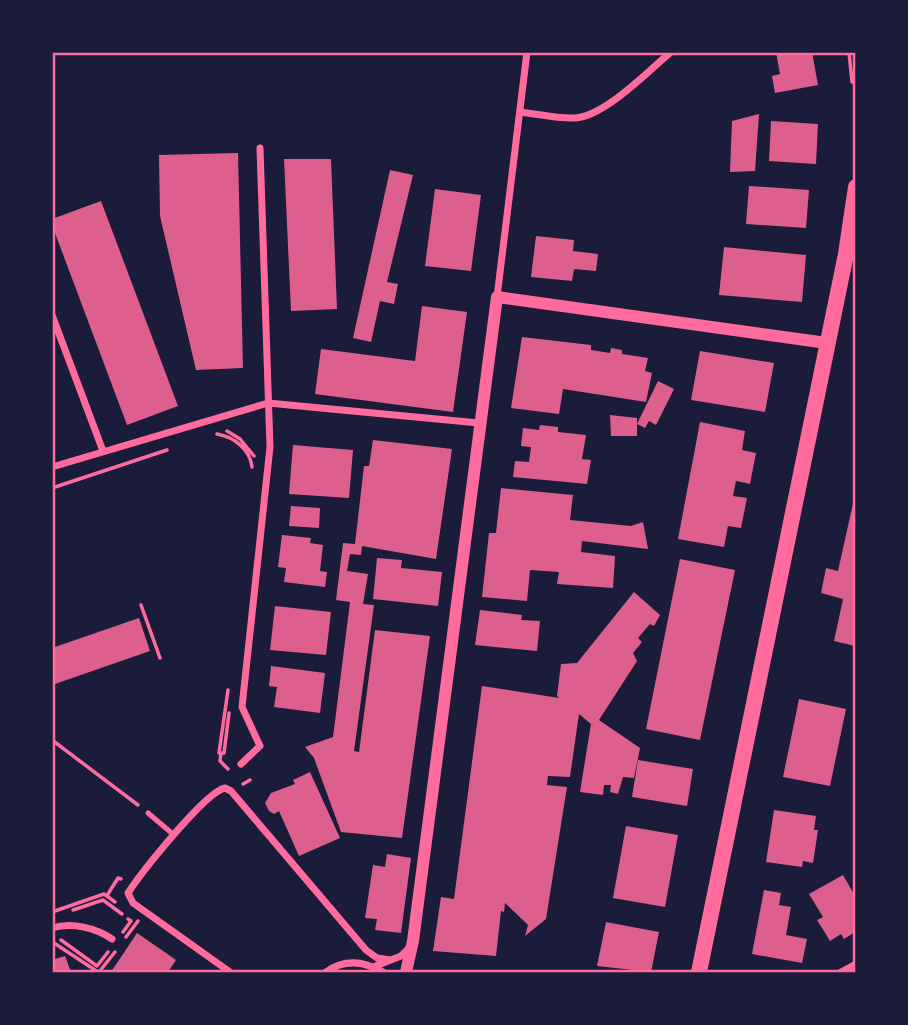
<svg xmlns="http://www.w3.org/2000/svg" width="908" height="1025" font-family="'Crimson Pro',serif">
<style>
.building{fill:#dd5f8e}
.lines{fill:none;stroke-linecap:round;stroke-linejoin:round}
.path{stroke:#ff6b9d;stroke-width:3.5}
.service{stroke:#ff6b9d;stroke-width:5}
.minor{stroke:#ff6b9d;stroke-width:7}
.tertiary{stroke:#ff6b9d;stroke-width:12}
.primary{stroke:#ff6b9d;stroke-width:16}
.neatline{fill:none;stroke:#ff6b9d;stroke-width:2.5}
</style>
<rect width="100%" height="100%" fill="#1b1b3a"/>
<path class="building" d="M776,52H812L818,85L775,93L772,76L780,74Z
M759,114L755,171L730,172L732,121Z
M771,121L818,124L816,164L769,161Z
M238,153L243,368L196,370L160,216L159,155Z
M284,159H331L337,309L291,311Z
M390,170L413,175L387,282L398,284L394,304L380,301L371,342L353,338Z
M749,186L809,190L806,228L746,224Z
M435,189L481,195L471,271L425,266Z
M101,201L178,406L127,425L52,225V219Z
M536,236L574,240L573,251L598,254L596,271L574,269L572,281L531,277Z
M724,247L806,255L802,302L719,295Z
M422,306L467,312L453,412L315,394L321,349L415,361Z
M522,337L591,345V350L610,353L611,348L622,350V354L648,358L645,371L652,373L646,402L563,389L559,414L511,408Z
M700,351L774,363L765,412L691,400Z
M658,381L674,389L656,425L649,421L645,428L637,424V436H611L610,415L637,418V424Z
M700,422L745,431L742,450L756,453L750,484L736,481L733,496L747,498L741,528L728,526L724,547L678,539Z
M540,425L558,427V432L586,435L582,459L591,460L587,484L513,477L515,461L529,462L531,447L521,446L523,428L539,430Z
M373,440L452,449L436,559L362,546L361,555L350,554L347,571L368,574L363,604L374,605L354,751L359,752L375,630L430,636L402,838L341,832L314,758L305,747L333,737L350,602L336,600L343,543L355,544L364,466H369Z
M293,445L353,450L349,498L289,494Z
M501,488L573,495L570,520L631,526L643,522L648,549L582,541L581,552L615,556L613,588L557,584L559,572L530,570L527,601L482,597L489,533H496Z
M854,499H855V646L834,641L843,599L821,593L826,568L838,571Z
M291,506L320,508L319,528L289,526Z
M282,535L311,538L310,543L323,545L320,571L327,572L325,587L284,582L286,568L278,567Z
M377,558L402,560L401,568L442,572L438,606L373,599Z
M680,559L735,570L700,740L646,729Z
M634,592L660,615L654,626L650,624L638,638L642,642L633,653L637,661L599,720L640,748L634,778L623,777L618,794L610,792L611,785H604L603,795L580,792L591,724L579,714L570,777L548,776L547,785L567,787L546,919L525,936L528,925L505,903L504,912L501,911L496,956L433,951L441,897L454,899L482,686L559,698L557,696L561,664L577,663Z
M275,606L331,612L326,655L270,650Z
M480,610L522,615L521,620L540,621L537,651L475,645Z
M139,618L150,651L52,685V648Z
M271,666L325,673L320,713L274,707L277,687L269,686Z
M799,699L846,709L830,786L783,777Z
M638,760L693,769L687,806L632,797Z
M310,772L340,838L299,856L279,811L274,814L269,811L265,803L271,793L295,784L293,780Z
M774,810L816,816L814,830H818L813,863L803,861L802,867L766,862Z
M626,826L678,835L665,907L613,898Z
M387,854L411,858L401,933L375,930L377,919L365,918L373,865L385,867Z
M843,875L855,896V932L844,939L841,934L830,941L817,920L823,917L809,894Z
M764,890L781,893L779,905L791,907L786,935L807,939L802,963L752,954Z
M606,922L659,932L651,972L597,966Z
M137,933L176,960L168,972H111Z
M65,956L71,972H52V960Z"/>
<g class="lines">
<path class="path" d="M849,52L852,82L856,81
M227,431L240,439L254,456
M217,434C234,437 250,449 252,467
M52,488L167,450
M141,605L160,658
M52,740L138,805
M221,753L220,761L228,769
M224,753L229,713
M224,753H219L228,690
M243,784L250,780
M108,894L118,878L121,879
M73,910L103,900L122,914
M52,912L104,894L115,902
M123,932L131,921L128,919
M126,937L138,921
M61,940L97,966L108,952
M54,943L98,972
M99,972L115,952"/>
<path class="service" d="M148,813L174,835"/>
<path class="minor" d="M520,112C538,114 558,119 576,118C606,115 647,72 671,52
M497,297L527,52
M52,315L103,451
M52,467L268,403L479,423
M241,764L260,746L242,707L270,447L260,148
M52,928C72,922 96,928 112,939
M373,967L401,956L409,948
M230,972L133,903L128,893C141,873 205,792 225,788L231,791L366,950L377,958L391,960
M326,972C344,959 364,961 383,972
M841,972L856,964"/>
<path class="tertiary" d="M406,972L413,941L497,297L827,343"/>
<path class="primary" d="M699,972L846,254L856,187"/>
</g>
<rect width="908" height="1025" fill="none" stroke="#1b1b3a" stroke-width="108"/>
<rect x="54" y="54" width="800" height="917" class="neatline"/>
</svg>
